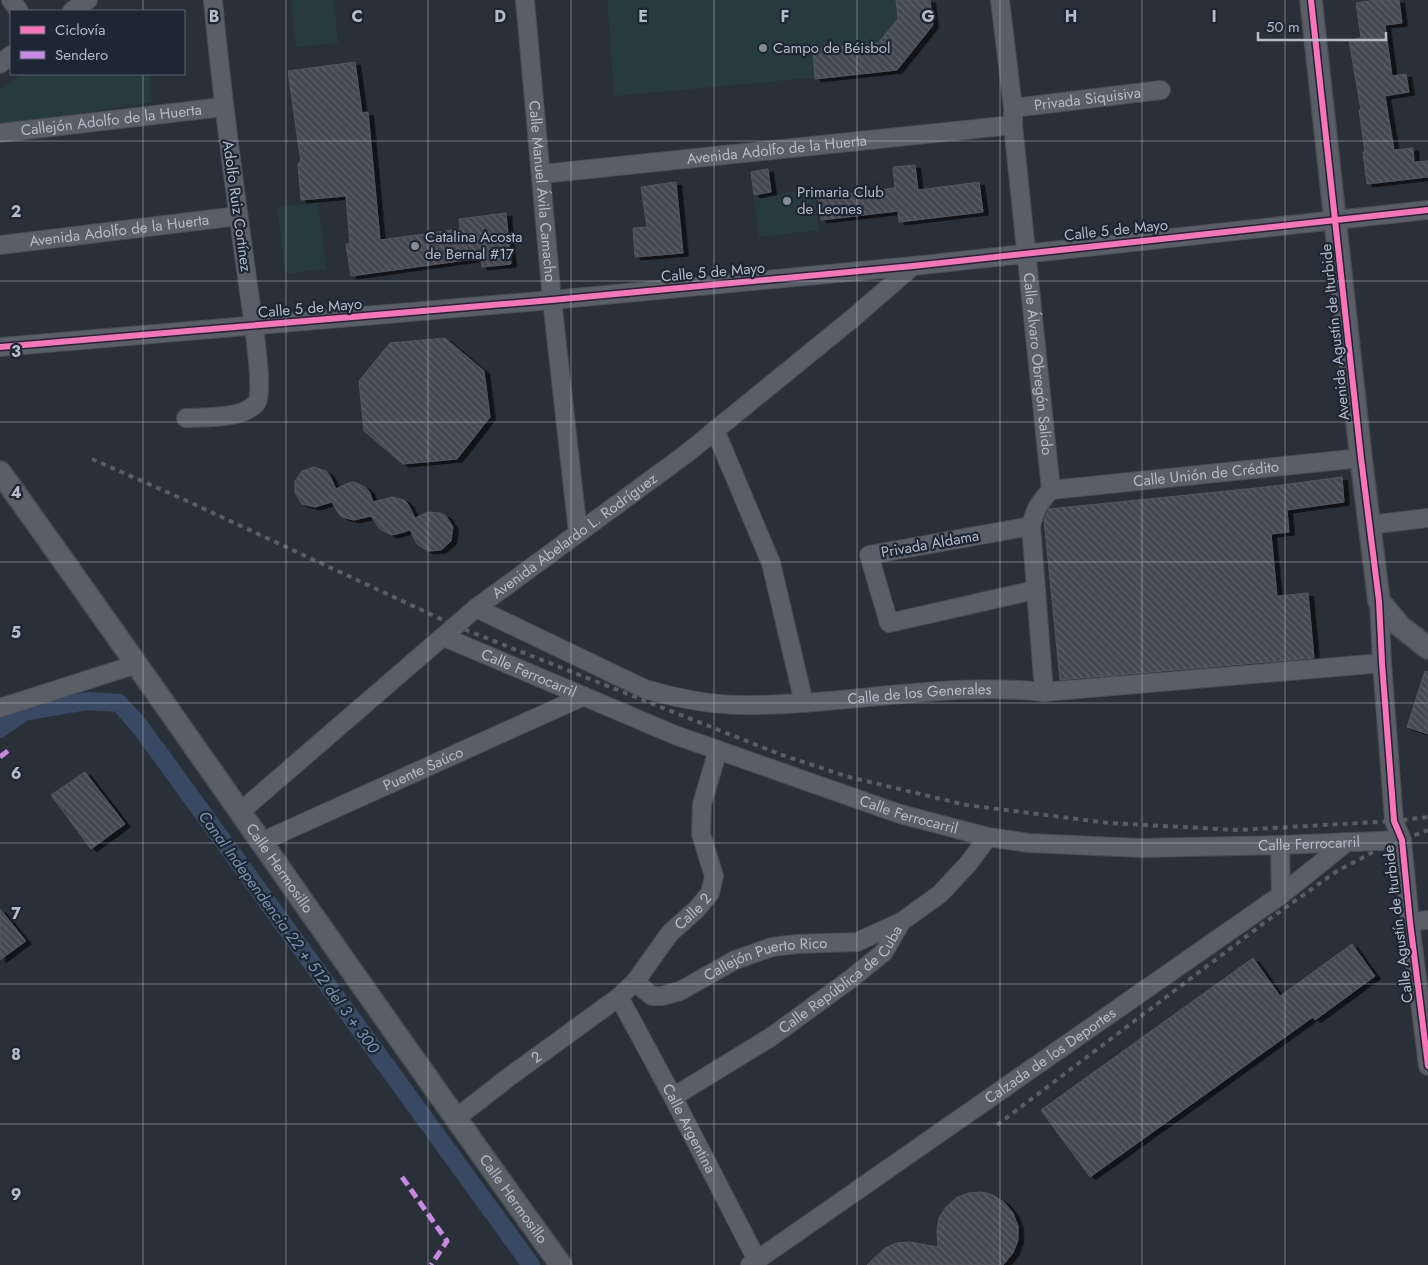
<svg xmlns="http://www.w3.org/2000/svg" width="1428" height="1265" font-family="Jost,sans-serif">
<style>
.grass{fill:#273a3e}
.lines{fill:none;stroke-linecap:round;stroke-linejoin:round}
.canal{stroke:#384963;stroke-width:18}
.building{fill:url(#building-back-hatch);stroke:#52575f;filter:url(#shadow)}
.minor-casing{stroke:#484c53;stroke-width:20}
.tertiary-casing{stroke:#484c53;stroke-width:24}
.minor{stroke:#5a5e66;stroke-width:18}
.tertiary{stroke:#5a5e66;stroke-width:21}
.rail{stroke:#595d64;stroke-width:4;stroke-dasharray:5 5;stroke-linecap:butt}
.quiet{stroke:#c787e3;stroke-width:5;stroke-dasharray:10 5;stroke-linecap:butt}
.cycleway-casing{stroke:#1d2633;stroke-width:9}
.cycleway{stroke:#fb73b8;stroke-width:6}
.grid{fill:none;stroke:#b4bcc9;stroke-width:1;stroke-opacity:0.55}
.poi-dot{fill:#848b96;stroke:#1d2633;stroke-width:2}
.labels{text-anchor:middle;dominant-baseline:central;stroke-width:4.5;stroke-linejoin:round;paint-order:stroke}
.poi-label{font-size:15px;fill:#b4bcc9;stroke:#1d2633;text-anchor:start}
.street-label{font-size:15px;fill:#b4bcc9;stroke:#1d2633}
.water-label{font-size:16px;font-style:italic;fill:#7c92b1;stroke:#1d2633}
.grid-label{font-size:16px;text-anchor:middle;font-weight:bold;fill:#b4bcc9;stroke:#1d2633;stroke-width:4.5;stroke-linejoin:round;paint-order:stroke}
</style>
<defs>
<pattern id="building-back-hatch" width="6" height="6" patternUnits="userSpaceOnUse" patternTransform="scale(1.25)"><rect width="6" height="6" fill="#444950"/><path d="M-1 5l2 2M0 0l6 6M5-1l2 2" fill="none" stroke="#5d6168"/></pattern>
<filter id="shadow"><feDropShadow dx="5.5" dy="3" stdDeviation="0" flood-color="#0009"/></filter>
</defs>
<rect width="100%" height="100%" fill="#2a3038"/>
<path class="grass" d="M291,0H334L338,43L296,47Z
M607,0H930L933,25L897,70L614,96Z
M23,74H150L152,102L0,126V90Z
M814,189L819,230L759,237L754,197Z
M318,202L326,269L285,274L277,207Z"/>
<g class="lines">
<path class="canal" d="M0,729L24,712L88,701L119,703L141,728L531,1265"/>
</g>
<path class="building" d="M896,0H930L933,25L897,70L815,79L813,49L878,43L898,19Z
M1376,0H1399L1402,23L1385,25L1392,76L1406,74L1409,92L1385,96L1394,150L1413,148L1414,162L1428,161V177L1367,184L1363,152H1365L1359,110H1361L1349,40L1361,38L1356,3Z
M355,62L362,113L368,112L380,240L460,229L459,219L506,213L511,264L482,267L481,258L351,276L346,244H350L346,196L301,200L298,163H301L288,71Z
M915,165L918,190L979,182L983,212L899,222L898,211L821,220L818,197L895,188L893,167Z
M768,169L771,192L754,195L751,172Z
M676,182L683,253L635,257L633,228L647,227L641,187Z
M445,338L484,371L490,417L457,459L403,464L364,431L359,381L390,343Z
M314,467L326,471L330,476L336,489L348,483L354,482L365,487L369,491L373,502L392,497L404,500L408,504L415,518L428,512L440,513L446,516L453,527L451,541L441,550L428,551L417,544L410,530L397,534L391,535L380,529L371,516L354,520L342,517L338,513L332,502L315,507L302,504L295,493V481L302,471Z
M1342,477L1344,502L1287,510L1289,532L1271,534L1277,596L1308,593L1314,658L1060,680L1044,519L1049,509L1266,487Z
M1425,671L1428,672V734L1407,727Z
M85,772L125,824L91,849L51,795Z
M0,909L26,941L0,960Z
M1352,944L1375,976L1315,1020L1313,1017L1090,1177L1041,1110L1253,958L1280,996Z
M981,1192L993,1195L1004,1202L1013,1213L1018,1226V1240L1013,1253L1003,1265H867L884,1249L896,1243L909,1242L938,1247L937,1231L939,1218L946,1207L956,1198L968,1193Z"/>
<g class="lines">
<g class="minor-casing">
<g id="minor">
<path d="M11,0L19,11"/>
<path id="s1" d="M525,0L552,300L578,533"/>
<path id="s2" d="M1000,0L1013,108V125L1051,490"/>
<path d="M72,11L88,0"/>
<path d="M0,64L11,55"/>
<path id="s3" d="M1013,108L1161,90"/>
<path id="s4" d="M0,133L223,107"/>
<path id="s5" d="M542,174L1013,125"/>
<path id="s6" d="M0,245L238,216"/>
<path d="M0,347L552,300L913,266L1428,210"/>
<path d="M186,418C206,417 245,419 257,402C263,393 255,333 253,320C238,213 223,107 213,0"/>
<path d="M715,430L771,563L804,703"/>
<path id="s7" d="M1051,490L1361,458"/>
<path d="M1369,525L1428,518"/>
<path d="M1031,526L869,555L889,623L1035,590"/>
<path d="M1379,601L1382,663L1394,821L1402,840L1410,922L1428,1066"/>
<path id="s8" d="M476,608L645,689C676,698 710,705 743,705C842,706 944,681 1044,692L1382,663"/>
<path id="s9" d="M444,637L675,735L900,814L988,837L1029,843L1141,848L1280,845L1402,840"/>
<path d="M1044,692L1031,526C1035,509 1039,503 1051,490"/>
<path d="M0,708L137,664"/>
<path id="s10" d="M240,812L476,608L686,454L853,318L913,266"/>
<path id="s11" d="M261,842L584,696"/>
<path d="M1280,845L1281,895"/>
<path d="M1410,922L1428,920"/>
<path id="s12" d="M635,982L652,996H662L680,991L735,960L772,947L797,944L857,942L901,922"/>
<path id="s13" d="M619,997L673,1097L757,1260"/>
<path id="s14" d="M673,1097L771,1037L852,978L884,952L901,922L940,894L968,864L988,837"/>
<path id="s15" d="M455,1119L509,1077L619,997L635,982L670,933L697,909L710,893L714,876L701,834L702,804L718,750"/>
<path id="s16" d="M750,1265L1281,895L1347,842"/>
</g>
</g>
<g class="tertiary-casing">
<g id="tertiary">
<path d="M1311,0L1361,458L1379,601L1400,626L1428,648"/>
<path id="s17" d="M0,472C189,735 371,1003 561,1265"/>
</g>
</g>
<use href="#minor" class="minor"/>
<use href="#tertiary" class="tertiary"/>
<path class="rail" d="M92,459L185,500L456,626L782,755L849,777L966,805L1109,823L1238,830L1394,821L1428,817
M997,1125L1264,923L1337,871L1385,846L1428,830"/>
<path class="quiet" d="M0,757L9,750
M402,1177L447,1241L431,1265"/>
<g class="cycleway-casing">
<path id="cycleway" d="M1311,0L1361,458L1379,601L1382,663L1394,821L1402,840L1410,922L1428,1066
M0,347L552,300L913,266L1428,210"/>
</g>
<use href="#cycleway" class="cycleway"/>
</g>
<path class="grid" d="M143,0V11M286,0V1265M428,0V1265M571,0V1265M714,0V1265M857,0V1265M1000,0V1265M1142,0V1265M1285,0V1265M143,74V1265M0,141H1428M0,281H1428M0,422H1428M0,562H1428M0,703H1428M0,843H1428M0,984H1428M0,1124H1428"/>
<g class="poi-dot">
<circle cx="763" cy="48" r="5"/>
<circle cx="787" cy="201" r="5"/>
<circle cx="415" cy="246" r="5"/>
</g>
<g class="labels">
<g class="poi-label">
<text x="773" y="48">Campo de Béisbol</text>
<text x="797" y="192">Primaria Club<tspan x="797" dy="17">de Leones</tspan></text>
<text x="425" y="237">Catalina Acosta<tspan x="425" dy="17">de Bernal #17</tspan></text>
</g>
<g class="street-label">
<text stroke="none"><textPath href="#s3" startOffset="75">Privada Siquisiva</textPath></text>
<text stroke="none"><textPath href="#s4" startOffset="112">Callejón Adolfo de la Huerta</textPath></text>
<text stroke="none"><textPath href="#s5" startOffset="236">Avenida Adolfo de la Huerta</textPath></text>
<text stroke="none"><textPath href="#s1" startOffset="192">Calle Manuel Ávila Camacho</textPath></text>
<text transform="translate(237 206) rotate(82)">Adolfo Ruiz Cortínez</text>
<text stroke="none"><textPath href="#s6" startOffset="120">Avenida Adolfo de la Huerta</textPath></text>
<text transform="translate(1116 230) rotate(-6)">Calle 5 de Mayo</text>
<text transform="translate(713 272) rotate(-5)">Calle 5 de Mayo</text>
<text transform="translate(310 308) rotate(-5)">Calle 5 de Mayo</text>
<text transform="translate(1335 332) rotate(-96)">Avenida Agustín de Iturbide</text>
<text stroke="none"><textPath href="#s2" startOffset="366">Calle Álvaro Obregón Salido</textPath></text>
<text stroke="none"><textPath href="#s7" startOffset="156">Calle Unión de Crédito</textPath></text>
<text stroke="none"><textPath href="#s10" startOffset="434">Avenida Abelardo L. Rodríguez</textPath></text>
<text transform="translate(930 544) rotate(-10)">Privada Aldama</text>
<text stroke="none"><textPath href="#s9" startOffset="92">Calle Ferrocarril</textPath></text>
<text stroke="none"><textPath href="#s8" startOffset="464">Calle de los Generales</textPath></text>
<text stroke="none"><textPath href="#s11" startOffset="178">Puente Saúco</textPath></text>
<text stroke="none"><textPath href="#s9" startOffset="498">Calle Ferrocarril</textPath></text>
<text stroke="none"><textPath href="#s9" startOffset="902">Calle Ferrocarril</textPath></text>
<text stroke="none"><textPath href="#s17" startOffset="485">Calle Hermosillo</textPath></text>
<text stroke="none"><textPath href="#s15" startOffset="318">Calle 2</textPath></text>
<text transform="translate(1398 924) rotate(-97)">Calle Agustín de Iturbide</text>
<text stroke="none"><textPath href="#s12" startOffset="144">Callejón Puerto Rico</textPath></text>
<text stroke="none"><textPath href="#s14" startOffset="206">Calle República de Cuba</textPath></text>
<text stroke="none"><textPath href="#s16" startOffset="366">Calzada de los Deportes</textPath></text>
<text stroke="none"><textPath href="#s15" startOffset="102">2</textPath></text>
<text stroke="none"><textPath href="#s13" startOffset="149">Calle Argentina</textPath></text>
<text stroke="none"><textPath href="#s17" startOffset="890">Calle Hermosillo</textPath></text>
</g>
<g class="water-label">
<text transform="translate(289 932) rotate(54)">Canal Independencia 22 + 512 del 3 + 300</text>
</g>
</g>
<g class="grid-label">
<text x="214" y="22">B</text>
<text x="357" y="22">C</text>
<text x="500" y="22">D</text>
<text x="643" y="22">E</text>
<text x="785" y="22">F</text>
<text x="928" y="22">G</text>
<text x="1071" y="22">H</text>
<text x="1214" y="22">I</text>
<text x="16" y="217">2</text>
<text x="16" y="357">3</text>
<text x="16" y="498">4</text>
<text x="16" y="638">5</text>
<text x="16" y="779">6</text>
<text x="16" y="919">7</text>
<text x="16" y="1060">8</text>
<text x="16" y="1200">9</text>
</g>
<rect x="10" y="10" width="175" height="65" fill="#1d2633" stroke="#59626f"/>
<rect x="20" y="26" width="25" height="8" fill="#fb73b8" stroke="#59626f"/>
<text x="55" y="35" font-size="15" fill="#b4bcc9">Ciclovía</text>
<rect x="20" y="51" width="25" height="8" fill="#c787e3" stroke="#59626f"/>
<text x="55" y="60" font-size="15" fill="#b4bcc9">Sendero</text>
<path d="M1258 32v8h128v-8" fill="none" stroke="#b4bcc9" stroke-width="2.5"/>
<text x="1266" y="32" font-size="15" fill="#b4bcc9" stroke="#1d2633" stroke-width="4" paint-order="stroke">50 m</text>
</svg>
